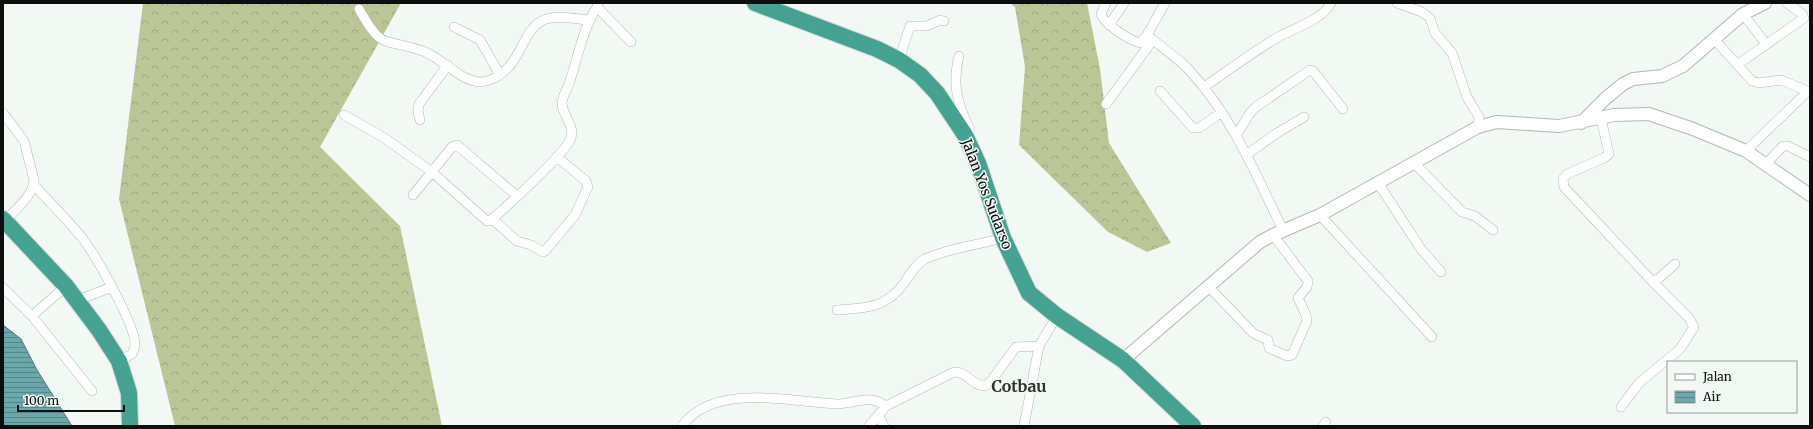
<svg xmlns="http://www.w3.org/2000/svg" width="1813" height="429" font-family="Merriweather,serif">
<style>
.forest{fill:url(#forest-crowns)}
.water{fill:url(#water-rules);stroke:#4e7a7c}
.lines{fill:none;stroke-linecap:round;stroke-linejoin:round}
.street-casing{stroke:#b2b8b4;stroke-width:10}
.secondary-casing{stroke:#b2b8b4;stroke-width:14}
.highway-casing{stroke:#d3d4d4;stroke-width:18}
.street{stroke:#fff;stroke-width:9}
.secondary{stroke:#fff;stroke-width:12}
.highway{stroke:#43a390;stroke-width:16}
.labels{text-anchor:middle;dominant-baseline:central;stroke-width:3;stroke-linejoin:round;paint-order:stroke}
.street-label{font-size:14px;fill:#0d0f0e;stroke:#f2f9f4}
.quarter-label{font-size:16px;font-weight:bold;fill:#2e3330;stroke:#f2f9f4}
</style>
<defs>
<pattern id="forest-crowns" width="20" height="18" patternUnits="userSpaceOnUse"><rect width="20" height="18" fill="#bbc596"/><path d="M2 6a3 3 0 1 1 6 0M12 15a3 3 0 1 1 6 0" fill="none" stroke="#a0a880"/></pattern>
<pattern id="water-rules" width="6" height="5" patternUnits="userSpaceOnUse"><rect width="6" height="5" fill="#6aa8ab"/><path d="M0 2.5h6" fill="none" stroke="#56878a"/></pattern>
</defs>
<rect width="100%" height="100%" fill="#f2f9f4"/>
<path class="forest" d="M143,3H401L320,147L400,226L442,426H175L119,199Z
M1010,3H1087L1100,69L1109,143L1171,243L1147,252L1108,232L1019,145L1025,67L1015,7Z"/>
<path class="water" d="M3,325L21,339L37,370L72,426H3Z"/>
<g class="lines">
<g class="street-casing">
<path id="street" d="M598,3L597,7L631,42
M1106,3L1101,14C1104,24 1129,40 1140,43L1147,35L1165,3
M1397,3L1422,12L1430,18L1435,33L1452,53L1467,97L1479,117L1478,127
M359,9C383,52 383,37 423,51C442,58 459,80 479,82C485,82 491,80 496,77C524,62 521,28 546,19C559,15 575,19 588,20
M1743,14L1766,44
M1109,25L1124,3
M454,27L480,40L500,75
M1147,35C1161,47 1177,57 1189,70C1232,116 1256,175 1283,230
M1714,39L1752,81L1759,83L1781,80L1810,92
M959,56C952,84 957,104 970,129L965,135
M899,60L910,26H927L940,20L944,21
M1737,65L1804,18L1802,14L1787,3
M1204,87C1229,70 1254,51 1280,36C1297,27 1322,20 1331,3
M1160,91L1193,128H1199L1222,112
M1106,104L1153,40
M3,113L24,141L34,180C34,195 14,211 5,221
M344,115L383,137L432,172L487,221H490C505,208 566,153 571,138C575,124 562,116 562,103C562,96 568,88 570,81C578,56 583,29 597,7
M1601,118L1609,154L1604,158L1567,174L1563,179L1564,187L1652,281L1658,279L1675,264
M420,120L418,112L419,104L448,65
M1236,136L1250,113L1256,107L1310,70L1313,71L1343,109
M1746,151L1808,91
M1246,155L1277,133L1304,117
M1414,163L1462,212L1475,216L1493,230
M1766,164L1783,146H1788L1810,157
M1378,183L1421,249L1441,272
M34,185C50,203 68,220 83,239C96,256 136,326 135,345C135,348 133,351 132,354L119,361
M413,195L452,147L457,145L517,196
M1320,215L1432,337
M492,219L517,241L531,245L543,252L545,251L575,215L588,187L586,181L557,157
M1208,286L1253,333L1268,340L1269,348L1287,356L1292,355L1307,321L1306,315L1298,298L1307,287L1308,281L1273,235
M3,288L32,316L92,391
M78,300L112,287
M837,310C866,308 887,308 905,282C910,274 916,264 925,259C948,248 978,245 1003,238
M32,316L66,286
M1621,407L1639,383L1680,349L1694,327L1689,318L1652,281
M879,416L884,426
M682,426C714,382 791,402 836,404C856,404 868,393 886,406L954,372C967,371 972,386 985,386L991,381L1016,347L1039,346
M869,426L886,406
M1024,426L1039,346L1057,316
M1323,426L1326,422"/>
</g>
<g class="secondary-casing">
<path id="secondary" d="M1581,123L1606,98L1623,84L1633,79L1662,76L1683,66L1743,14L1765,3
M1123,360L1260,242L1273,235L1320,215L1478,127L1497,122L1559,126L1614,115L1649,114L1693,129L1746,151L1810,195"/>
</g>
<g class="highway-casing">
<path id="highway" d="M755,3L877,49L899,60L920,75L937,93L965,135L978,163L1003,238L1029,293L1057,316L1123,360L1193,426
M3,219L66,286L99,330L119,361L129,393L130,426"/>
</g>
<use href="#street" class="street"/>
<use href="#secondary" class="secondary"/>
<use href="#highway" class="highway"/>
</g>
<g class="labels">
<g class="street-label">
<text transform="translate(987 194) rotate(69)">Jalan Yos Sudarso</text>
</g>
<g class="quarter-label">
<text x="1019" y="386">Cotbau</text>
</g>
</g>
<rect width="1813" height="429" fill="none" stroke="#0d0f0e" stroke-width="8"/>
<rect x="1667" y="361" width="130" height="52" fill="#f2f9f4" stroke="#969b98"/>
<rect x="1675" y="374" width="20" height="6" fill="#ffffff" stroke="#969b98"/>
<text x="1703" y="381" font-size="12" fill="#0d0f0e">Jalan</text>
<rect x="1675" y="391" width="20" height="12" fill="url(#water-rules)" stroke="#969b98"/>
<text x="1703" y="401" font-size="12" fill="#0d0f0e">Air</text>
<path d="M18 405v6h106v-6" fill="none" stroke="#0d0f0e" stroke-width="2"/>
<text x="24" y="405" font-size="12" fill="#0d0f0e" stroke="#f2f9f4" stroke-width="3" paint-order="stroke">100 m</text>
</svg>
